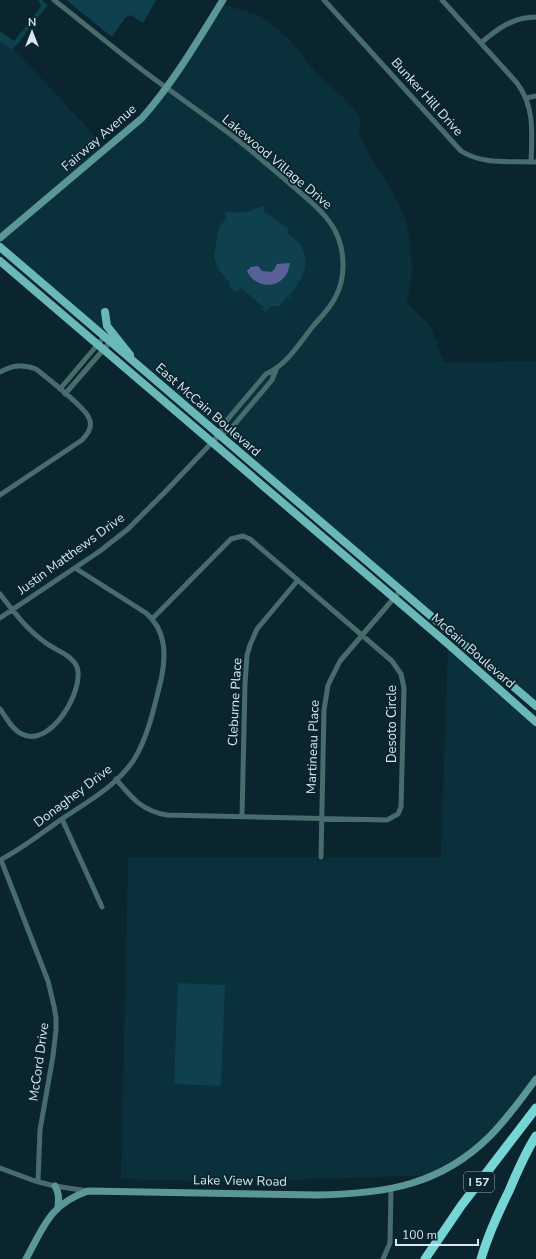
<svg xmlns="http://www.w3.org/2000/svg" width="536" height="1259" font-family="'Nunito Sans',sans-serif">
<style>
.built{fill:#0a303c}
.green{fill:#0f404e}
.water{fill:#5a619a}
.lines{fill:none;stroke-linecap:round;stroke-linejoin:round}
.street{stroke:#486c6c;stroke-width:5}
.secondary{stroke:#5c9797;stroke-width:7}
.primary{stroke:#6ab8b8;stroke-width:8}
.highway{stroke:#76d6d6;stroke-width:9}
.labels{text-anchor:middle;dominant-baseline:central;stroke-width:4;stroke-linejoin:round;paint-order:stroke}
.shield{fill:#0a252e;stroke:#9aadb4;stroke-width:1}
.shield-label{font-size:12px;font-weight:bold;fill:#d7e7ed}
.street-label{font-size:13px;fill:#d7e7ed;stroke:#0a252e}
</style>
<rect width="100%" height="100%" fill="#0a252e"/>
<path class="built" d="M221,4L256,14L269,22L290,40L318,75L345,99L361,118L359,132L372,160L394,194L402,211L407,226L411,249L412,274L407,303L431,327L443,361L452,363L536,361V706L0,247V37L14,49L106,148L142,118Z
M448,644L536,721V1079L476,1149L436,1175L232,1182L121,1179L128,857H441Z"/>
<path class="green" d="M38,0H42L48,5L26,32L23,30L40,8L41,5Z
M66,0H156L143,23L131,15L125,18L112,37Z
M23,30L26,33L21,39V41L12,49L0,41V31L14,41Z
M262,206L265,208L263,211L289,229L287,233C292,237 298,241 301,246C312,264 301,282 289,296L292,298L290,300L287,297L279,306H271L266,312L262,310L264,307L241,288L236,292L229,286L230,283L218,269L214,256L219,227L226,219L225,212C238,213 250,213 262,206Z
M178,983L225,985L221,1086L174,1084Z"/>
<path class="water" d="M290,263C289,267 288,272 286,275C276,290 254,287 247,271L251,267L258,266L262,271L271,272L274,270L277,264Z"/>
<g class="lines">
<path class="street" d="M54,0C86,25 117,51 149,75C176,95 203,114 230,134C250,149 269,166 288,182C306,198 329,214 338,237C345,255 345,279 336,296C331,307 322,316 314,325C300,342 287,365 266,374L222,426L219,435
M324,0L461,151C483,165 510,161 536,162
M442,0L517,83C535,107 532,134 531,162
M481,43C497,29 513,17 536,17
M526,98L536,96
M0,372C13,365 23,364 36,369C47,378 85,407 89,418C93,426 88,434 82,440L0,495
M60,389L104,337
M65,394L110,342
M0,594C14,612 27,630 46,643C55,650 72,655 77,667C85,690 50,749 22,734C12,730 6,717 0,709
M0,618L100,551L128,529L164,493L219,435L229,431L272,380L276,370
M116,779C132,798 142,811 167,815L387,820L398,814L401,807L404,688L401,674L392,661L250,539L243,536L231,539L152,619
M242,817L245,684L247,655L250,645L257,629L298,580
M62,819L102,907
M321,857L324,710L328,685L340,661L400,591
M0,860C20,850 38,836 56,823C83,804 117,787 135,758C149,734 154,707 161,680C166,656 167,631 146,613L75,568
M1,860L48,981L54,1006L56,1018V1030L53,1056L40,1130L38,1181
M0,1168L35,1181L55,1186L88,1191
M383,1259L390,1243L391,1189"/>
<path class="secondary" d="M0,238L142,118C174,82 198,40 223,0
M55,1186C59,1193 59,1198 58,1207
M26,1259C44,1226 50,1204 88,1191L318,1195C385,1194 441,1185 490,1136C507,1119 522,1098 536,1079"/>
<path class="primary" d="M0,247L536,706
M0,261L448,644L536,722
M105,312L107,326L130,355"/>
<path class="highway" d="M425,1259L461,1206L536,1108
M481,1259C488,1235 498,1213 509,1191C517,1172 525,1153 536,1136"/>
</g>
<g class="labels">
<rect class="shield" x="464" y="1172" width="30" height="20" rx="3"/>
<g class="shield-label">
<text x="479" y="1182">I 57</text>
</g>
<g class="street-label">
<text transform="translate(427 97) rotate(48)">Bunker Hill Drive</text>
<text transform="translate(99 138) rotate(-41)">Fairway Avenue</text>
<text transform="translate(277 162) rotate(40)">Lakewood Village Drive</text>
<text transform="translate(208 410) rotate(41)">East McCain Boulevard</text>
<text transform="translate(71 554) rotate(-36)">Justin Matthews Drive</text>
<text transform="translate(473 651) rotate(41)">McCain Boulevard</text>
<text transform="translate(235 702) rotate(-87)">Cleburne Place</text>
<text transform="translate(392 724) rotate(-90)">Desoto Circle</text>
<text transform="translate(313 747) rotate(-88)">Martineau Place</text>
<text transform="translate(73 796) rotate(-37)">Donaghey Drive</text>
<text transform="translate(39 1062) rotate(-82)">McCord Drive</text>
<text transform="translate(240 1181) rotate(1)">Lake View Road</text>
</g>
</g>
<g transform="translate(32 32)" stroke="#0a252e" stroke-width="3" paint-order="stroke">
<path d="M0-3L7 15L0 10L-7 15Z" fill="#d7e7ed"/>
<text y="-6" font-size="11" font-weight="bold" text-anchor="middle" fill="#d7e7ed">N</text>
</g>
<path d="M396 1239v6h82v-6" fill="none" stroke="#d7e7ed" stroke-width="2"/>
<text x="402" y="1239" font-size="12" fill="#d7e7ed" stroke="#0a252e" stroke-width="3" paint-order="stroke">100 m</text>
</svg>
